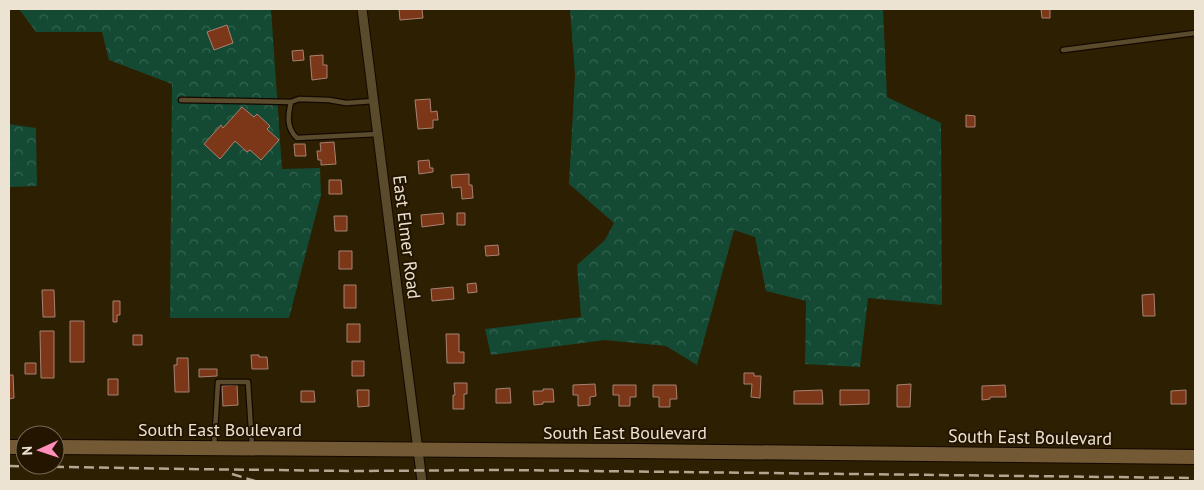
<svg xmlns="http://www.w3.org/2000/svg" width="1204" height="490" font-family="'PT Sans',sans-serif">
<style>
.forest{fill:url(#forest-crowns)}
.building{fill:#7c3618;stroke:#a78274}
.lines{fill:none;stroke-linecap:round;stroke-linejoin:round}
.lane-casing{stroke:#130900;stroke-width:7}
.street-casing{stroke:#130900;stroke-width:11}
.secondary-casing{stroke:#130900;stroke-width:16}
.lane{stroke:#5a4b2d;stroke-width:4.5}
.street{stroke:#5a4b2d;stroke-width:9}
.secondary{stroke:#745a34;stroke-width:14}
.rail{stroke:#b1a792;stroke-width:2.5;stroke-dasharray:10 5;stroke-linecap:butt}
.labels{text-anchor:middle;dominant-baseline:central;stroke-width:4;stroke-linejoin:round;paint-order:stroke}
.street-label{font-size:18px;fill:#ece3d2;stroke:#231500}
</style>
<defs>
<pattern id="forest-crowns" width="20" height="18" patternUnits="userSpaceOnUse" patternTransform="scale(1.25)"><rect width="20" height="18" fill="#144a34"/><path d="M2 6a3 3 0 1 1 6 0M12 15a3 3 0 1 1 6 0" fill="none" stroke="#366450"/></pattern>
</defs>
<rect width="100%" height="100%" fill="#2d1f01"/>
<path class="forest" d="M19,9H271L282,169L320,168L321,195L289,318H170L172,84L109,60L102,32H36Z
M570,9H883L887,97L941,123L942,305L868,298L860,367L805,364L806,301L766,291L755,237L734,230L697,365L666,346L605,340L491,355L485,329L581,317L577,265L605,240L614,223L569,184L575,75Z
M9,124L36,128L37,186L9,187Z"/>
<path class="building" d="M399,9H422L423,18L400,20Z
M1041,9H1050V18H1042Z
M227,25L233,43L214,50L207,32Z
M303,50L304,60L293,61L292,51Z
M323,55V65H327V78L312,80L310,56Z
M430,99L431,112L437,111L438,120H433V128L418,129L415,100Z
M242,107L254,117L257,114L270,126L267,129L279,140L261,160L250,150L247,152L235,141L220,159L204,144L221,125L223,128Z
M966,115L975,116V127H966Z
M334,142L336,164L321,165V160H318L317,151H321L320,143Z
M294,144H305L306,156H295Z
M429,160L430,168H433V172L419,174L418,161Z
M469,174V185H472L473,198L462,199L461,187L452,188L451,175Z
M329,180H341L342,194H329Z
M443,213L444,224L422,227L421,215Z
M457,213H465V225H457Z
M334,216H347V231H335Z
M498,245L499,255L486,256L485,246Z
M339,251H352V269H339Z
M476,283L477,292L468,293L467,284Z
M344,285H356V308H344Z
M453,287L454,299L432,301L431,289Z
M42,290H54L55,317H43Z
M1154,294L1155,316H1143L1142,295Z
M113,301H120V315H117V322H113Z
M70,321H84V362H70Z
M347,324H360V342H347Z
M40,331H54V378H41Z
M446,334H459V352H464V363H447Z
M133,335H142V345H133Z
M251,355H259V357H267L268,369H252Z
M177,358H188L189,392H175L174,365H177Z
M352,361H364V376H352Z
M25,363H36V374H25Z
M199,369H217V376L199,377Z
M744,373H754V376H761L760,398L751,397L752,384H744Z
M9,375H13L14,398L9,399Z
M108,379H118V395H108Z
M454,383H467V394H464V409H453V395H455Z
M595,384L596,396L590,397V405L578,406V395H573V385Z
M911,384L910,407H897V385Z
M237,385L238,405L223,406L222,386Z
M613,385H636V397H630V406H619V395H613Z
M653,385H676L677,399H670V407H659V397H653Z
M1005,385L1006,397H990V399L982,400V386Z
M510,388L511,403H496V389Z
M543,389H553L554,402H543V404L534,405L533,391H543Z
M357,390H369V406L358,407Z
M822,390L823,404H794V391Z
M840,390H869V404L840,405Z
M1186,390V404H1171V391Z
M301,391H314L315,402H301Z"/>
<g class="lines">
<g class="lane-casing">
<path id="lane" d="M1063,50L1195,33
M181,100L291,102
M374,101L346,103L329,100L299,99L291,102C288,115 286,128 297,138L378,134
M214,447L218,382H248L252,446"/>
</g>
<g class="street-casing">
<path id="street" d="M362,9L402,327L422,481"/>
</g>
<g class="secondary-casing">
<path id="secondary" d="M9,447H25
M55,447L634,451L1195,457"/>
</g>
<use href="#lane" class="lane"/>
<use href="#street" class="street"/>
<use href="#secondary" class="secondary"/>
<path class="rail" d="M9,466L185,469L355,471L507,470L1195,478
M232,474L255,481"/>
</g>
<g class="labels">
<g class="street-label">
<text transform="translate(407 237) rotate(83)">East Elmer Road</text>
<text x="220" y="429">South East Boulevard</text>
<text x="625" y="432">South East Boulevard</text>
<text transform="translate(1030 437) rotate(1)">South East Boulevard</text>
</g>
</g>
<rect width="1204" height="490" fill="none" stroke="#ece3d2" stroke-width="20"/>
<g transform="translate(40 450) rotate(267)"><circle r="24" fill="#231500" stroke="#736754"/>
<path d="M0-4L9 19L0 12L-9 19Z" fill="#fe8ebb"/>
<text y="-8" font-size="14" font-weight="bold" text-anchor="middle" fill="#ece3d2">N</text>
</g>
</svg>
